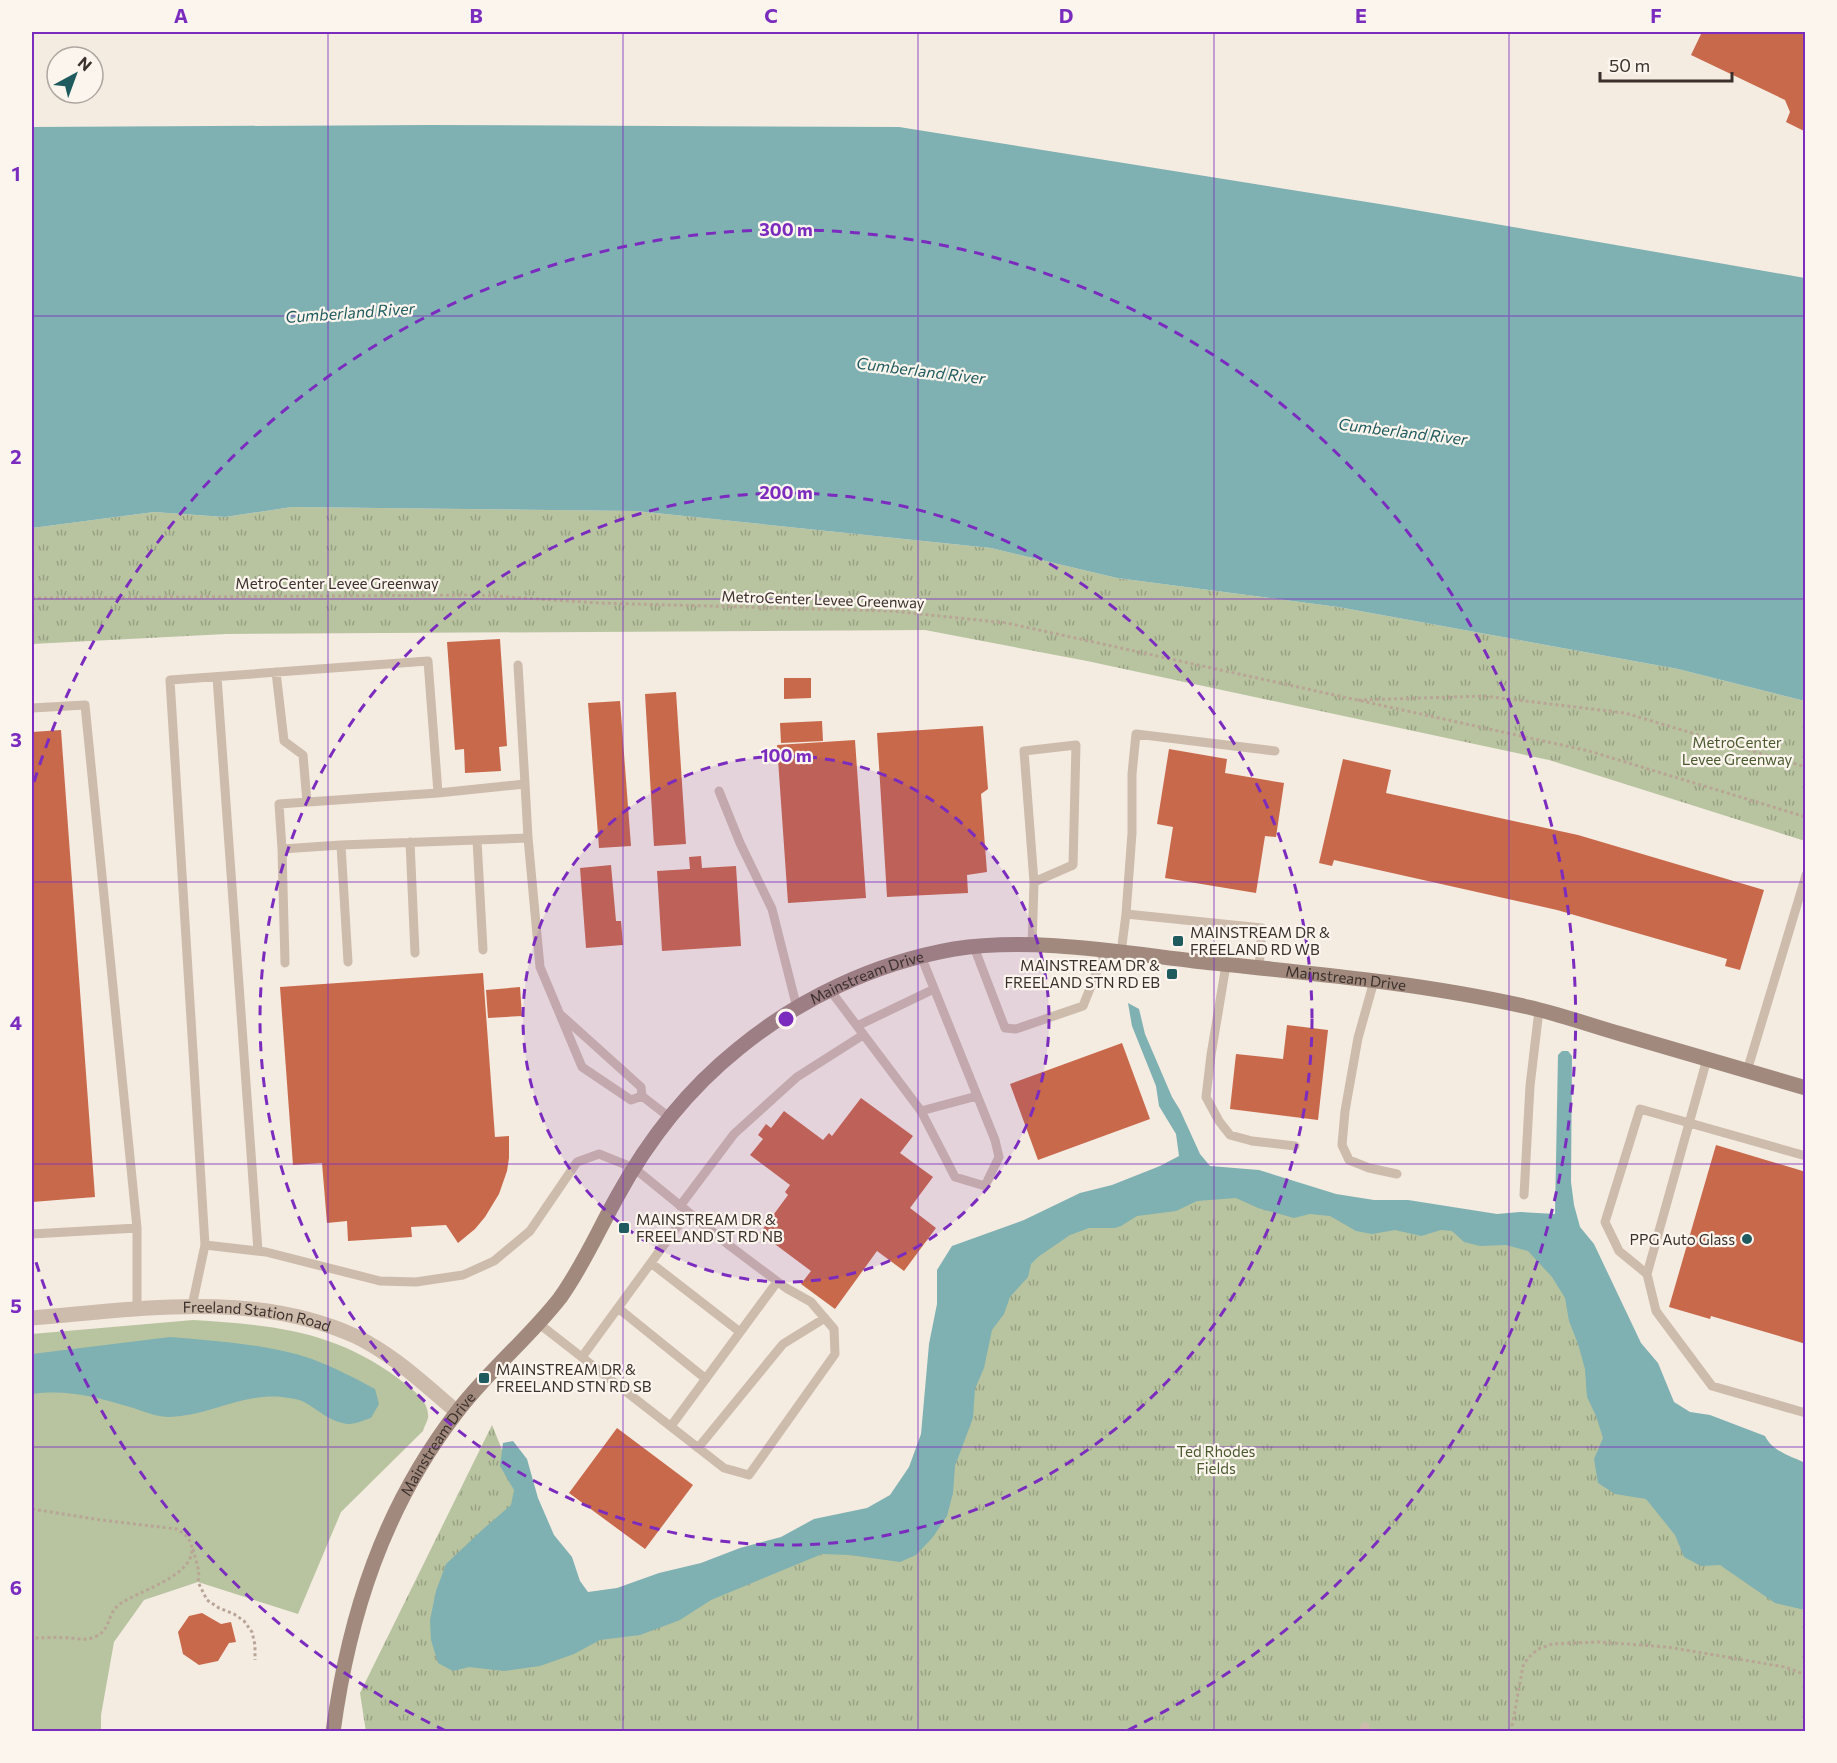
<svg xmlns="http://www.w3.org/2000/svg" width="1837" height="1763" font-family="Commissioner,sans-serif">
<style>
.grass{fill:#b8c4a0}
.park{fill:url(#park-tufts)}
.water{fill:#7fb0b2}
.building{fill:#c8694b}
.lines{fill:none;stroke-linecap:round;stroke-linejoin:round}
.path{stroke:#b9a596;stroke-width:3;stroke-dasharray:3 3;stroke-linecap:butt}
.lane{stroke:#cdbbac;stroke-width:9}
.street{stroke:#cdbbac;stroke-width:15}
.secondary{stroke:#a18a7d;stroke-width:15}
.grid{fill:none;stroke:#7b2cbf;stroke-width:1.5;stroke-opacity:0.55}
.ring{fill:none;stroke:#7b2cbf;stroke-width:3;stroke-dasharray:10 8}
.poi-dot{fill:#1f5a5e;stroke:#fbf5ee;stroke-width:2}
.labels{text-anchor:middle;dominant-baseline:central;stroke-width:4.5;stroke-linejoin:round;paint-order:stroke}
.street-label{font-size:15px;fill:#3b302b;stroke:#fbf5ee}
.park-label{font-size:15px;fill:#4a5a2e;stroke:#fbf5ee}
.poi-label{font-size:15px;fill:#3b302b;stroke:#fbf5ee;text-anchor:start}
.water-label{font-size:16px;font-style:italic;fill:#1f5a5e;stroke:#fbf5ee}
.centre{fill:#7b2cbf;stroke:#fbf5ee;stroke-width:3}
.ring-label{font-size:18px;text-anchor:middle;font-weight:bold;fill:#7b2cbf;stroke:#fbf5ee;stroke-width:4.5;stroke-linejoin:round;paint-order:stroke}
.neatline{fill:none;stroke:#7b2cbf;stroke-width:2}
.grid-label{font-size:20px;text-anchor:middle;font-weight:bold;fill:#7b2cbf}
</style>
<defs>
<pattern id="park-tufts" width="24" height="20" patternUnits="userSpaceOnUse" patternTransform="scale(1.5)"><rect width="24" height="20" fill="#b8c4a0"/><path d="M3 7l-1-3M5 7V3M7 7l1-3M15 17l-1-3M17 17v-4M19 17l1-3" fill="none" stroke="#97a083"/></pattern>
</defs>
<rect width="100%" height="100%" fill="#f4ebe1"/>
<path class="grass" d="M193,1320C272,1325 334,1330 399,1379C411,1388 430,1401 428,1418C427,1422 424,1427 423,1431L341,1512L298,1614L198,1582L144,1600L114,1642L101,1715V1731L32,1732V1334Z"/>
<path class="park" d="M292,507L636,511L991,548L1117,578L1338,607L1678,669L1805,701V841L1549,760L1087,661L925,630L226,634L32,644V528L154,512L225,517Z
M1164,1182L1562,1244L1687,1423L1805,1489V1731L366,1732L360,1693L492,1425L566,1608L894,1518L941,1423L965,1268Z"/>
<path class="water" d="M429,125L899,127L1392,206L1805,278V701L1678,669L1338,607L1117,578L991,548L636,511L292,507L225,517L154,512L32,528V127Z
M1128,1003L1139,1009L1145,1034L1172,1097L1180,1110L1200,1154L1210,1166L1259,1170L1336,1194L1374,1200H1408L1497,1214L1520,1212L1555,1214L1558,1055L1562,1051H1568L1572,1056L1571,1182L1574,1205L1580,1227L1594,1244L1641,1343L1658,1363L1674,1402L1690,1412L1710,1415L1765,1436C1773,1452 1791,1456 1805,1463V1610L1775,1603L1720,1565L1701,1566L1684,1557L1675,1535L1646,1499L1615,1494L1598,1483L1594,1459L1603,1438L1596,1416L1587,1397L1585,1369L1578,1344L1569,1321L1565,1298L1552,1277L1528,1251L1506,1245L1480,1246L1464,1242L1452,1231L1441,1230L1421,1236L1395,1230L1372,1234L1356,1231L1330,1216L1310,1214L1294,1218L1258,1208L1236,1198L1197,1201L1176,1211L1137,1216L1121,1226L1115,1228H1089L1070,1235L1038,1257L1031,1264L1028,1277L1010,1297L1004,1314L992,1330L984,1368L975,1389L973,1418L955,1466L953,1493L947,1516L933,1537L916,1555L900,1562L850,1555L822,1554L711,1600L680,1620L640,1635L600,1640L574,1654L540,1666L504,1671L469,1667L453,1671L438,1663L431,1640L430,1620L436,1591L446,1564L481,1531L511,1505L514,1490L500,1466L503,1443L513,1441L527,1459L538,1498L554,1535L572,1557L580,1581L588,1592L617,1588L659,1573L701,1563L740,1548L781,1537L814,1519L867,1508L890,1495L909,1467L921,1434L929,1344L937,1304V1270L952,1246L1024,1220L1080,1193L1112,1185L1160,1166L1179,1156L1176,1134L1159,1106L1156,1086L1132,1026Z
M170,1337C217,1341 267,1344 312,1359C333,1367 355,1378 375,1389L379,1404L371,1418C364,1420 356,1424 349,1424C331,1423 319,1410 304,1402C298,1399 289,1398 282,1397C243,1393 208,1416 170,1417C156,1417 143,1411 130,1407C97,1397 66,1389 32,1394V1354Z"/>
<path class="building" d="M1702,32H1806V132L1786,122L1790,112L1785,100L1691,55Z
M500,639L507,746L499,747L501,771L465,773L464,749L455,750L447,642Z
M784,678H811V698L784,699Z
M676,692L686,844L654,846L645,694Z
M620,701L631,846L599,848L588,703Z
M822,721L823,741L781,743L780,723Z
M983,726L988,789L981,794L987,872L967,875L968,893L887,897L877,733Z
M61,730L95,1197L32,1202V732Z
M855,740L866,898L788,903L777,745Z
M1169,749L1227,759L1225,773L1284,783L1276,837L1265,836L1256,893L1165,878L1173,827L1157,824Z
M1343,759L1391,770L1386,793L1578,835L1764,890L1740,970L1725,966L1727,959L1557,910L1334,860L1332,866L1319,863Z
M701,856L702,868L736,866L741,946L662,951L657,871L690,869L689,857Z
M611,865L616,921H621L623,945L586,948L580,868Z
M483,973L495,1137L509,1136V1158L507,1171L499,1194L485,1217L475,1229L458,1243L446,1225L411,1227L412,1237L348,1241L347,1221L327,1223L322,1163L293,1165L280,987Z
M520,987L522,1016L488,1018L486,990Z
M1287,1025L1328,1030L1318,1120L1230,1109L1236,1054L1283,1059Z
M1122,1043L1150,1119L1038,1160L1010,1084Z
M861,1098L913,1136L900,1153L933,1177L910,1208L936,1228L904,1271L877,1251L835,1309L801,1284L811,1271L760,1233L788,1195L785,1192L790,1185L750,1155L763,1139L758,1135L766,1124L771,1128L784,1111L823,1140L829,1133L832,1136Z
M1716,1145L1806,1172V1344L1711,1316L1710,1319L1669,1307Z
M617,1428L693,1485L645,1549L569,1493Z
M202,1613L221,1624L231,1622L236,1642L229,1643L218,1661L199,1665L183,1654L178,1632L189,1616Z"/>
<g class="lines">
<path class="path" d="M32,598L479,595L599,603L891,611L1007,623L1589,751L1806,817
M1358,700L1484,696L1625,713L1806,767
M32,1509L101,1520L177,1529C185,1534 192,1540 192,1550C191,1577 140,1590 120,1604C104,1615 114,1634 87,1639C82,1640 75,1638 69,1638C56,1637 44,1638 32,1638
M193,1549L199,1572L198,1582L207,1600L219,1608L234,1614L244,1621L252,1632L255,1645V1660
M1511,1732L1523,1666L1528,1658L1538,1649L1552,1644L1599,1642L1667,1647L1785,1667L1806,1675"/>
<path class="lane" d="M518,665L525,784
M276,672L284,741L303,755L307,802
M217,677L258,1251
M32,708L85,705L137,1228L32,1234
M719,791L740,843L772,909L797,1008
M438,793L279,804L282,849L341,845L528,838
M477,840L483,950
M410,842L415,953
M341,845L348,962
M282,849L285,963
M1126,914L1132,833V774L1136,734L1275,751
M1032,946L1034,882L1073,865L1076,745L1024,751L1034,882
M974,947L1005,1028L1016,1029L1083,1006L1105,951
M1121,953L1126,914L1262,928L1259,968
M1226,965L1211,1055L1206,1097L1219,1121L1230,1135L1252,1141L1295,1146
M1374,981L1358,1038L1345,1111L1342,1145L1349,1160L1369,1168L1397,1174
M830,990L921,1111L955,1177L985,1186L999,1157L995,1140L921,956
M857,1026L934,989
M1707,1059L1647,1274L1619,1251L1605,1222L1640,1109L1806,1156
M1747,1071L1806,875
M642,1096L669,1117
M921,1111L977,1096
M1524,1195L1530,1086L1539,1010
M680,1206L734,1134L797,1077L863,1035
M137,1228V1309
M205,1245L170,680L428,661L438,793L525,784L528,838L540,967L582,1067L631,1100L642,1096L641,1087L561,1015
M651,1263L740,1332
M1647,1274L1656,1311L1712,1386L1806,1413
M192,1306L205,1245L266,1252L380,1281L416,1282L463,1275L494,1261L530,1231L577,1162L599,1154L634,1168L730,1246L786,1288L811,1302L834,1329L835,1354L749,1475L724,1468L538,1323
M618,1308L706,1379
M582,1357L688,1212
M671,1426L777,1282
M698,1448L783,1344L825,1318
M1365,1732V1727"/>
<path class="street" id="s1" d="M32,1318C139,1309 253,1290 355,1336C393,1354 425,1385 457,1412"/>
<path class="secondary" id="s2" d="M333,1732C349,1614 384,1507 457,1412C488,1371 529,1338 560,1298C583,1266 598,1231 617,1197C648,1140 687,1090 738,1049C800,998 875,963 954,949C1030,937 1118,952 1194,961C1306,973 1418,982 1528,1007C1559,1014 1590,1025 1621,1034C1682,1052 1744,1070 1806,1088"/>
</g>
<path class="grid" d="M328,32V1732M623,32V1732M918,32V1732M1214,32V1732M1509,32V1732M32,316H1806M32,599H1806M32,882H1806M32,1164H1806M32,1447H1806"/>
<circle cx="786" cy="1019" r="263" fill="#7b2cbf" fill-opacity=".12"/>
<g class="ring">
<circle cx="786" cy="1019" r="263"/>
<circle cx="786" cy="1019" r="526"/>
<path d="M446 1731A789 789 0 0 1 34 1256M34 782A789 789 0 1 1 1126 1731"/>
</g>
<g class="poi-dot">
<rect x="1172" y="935" width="12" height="12" rx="3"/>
<rect x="1166" y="968" width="12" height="12" rx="3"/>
<rect x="618" y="1222" width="12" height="12" rx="3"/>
<circle cx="1747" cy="1239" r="6"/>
<rect x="478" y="1372" width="12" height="12" rx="3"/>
</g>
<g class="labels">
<g class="street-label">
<text x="337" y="583">MetroCenter Levee Greenway</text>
<text transform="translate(823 599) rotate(2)">MetroCenter Levee Greenway</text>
<text stroke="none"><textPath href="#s2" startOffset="1444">Mainstream Drive</textPath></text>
<text stroke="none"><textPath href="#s2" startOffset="958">Mainstream Drive</textPath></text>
<text stroke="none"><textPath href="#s1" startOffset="226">Freeland Station Road</textPath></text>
<text stroke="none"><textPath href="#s2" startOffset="310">Mainstream Drive</textPath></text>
</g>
<g class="park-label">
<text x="1737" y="742">MetroCenter<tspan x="1737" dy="17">Levee Greenway</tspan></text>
<text x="1216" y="1451">Ted Rhodes<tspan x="1216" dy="17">Fields</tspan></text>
</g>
<g class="poi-label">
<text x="1190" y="932">MAINSTREAM DR &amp;<tspan x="1190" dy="17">FREELAND RD WB</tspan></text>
<text x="1160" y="965" text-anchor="end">MAINSTREAM DR &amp;<tspan x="1160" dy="17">FREELAND STN RD EB</tspan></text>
<text x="636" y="1219">MAINSTREAM DR &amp;<tspan x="636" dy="17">FREELAND ST RD NB</tspan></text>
<text x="1735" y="1239" text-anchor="end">PPG Auto Glass</text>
<text x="496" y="1369">MAINSTREAM DR &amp;<tspan x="496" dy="17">FREELAND STN RD SB</tspan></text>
</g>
<g class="water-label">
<text transform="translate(350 312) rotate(-4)">Cumberland River</text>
<text transform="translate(921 370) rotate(7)">Cumberland River</text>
<text transform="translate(1403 431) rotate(7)">Cumberland River</text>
</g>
</g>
<circle cx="786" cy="1019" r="9" class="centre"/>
<g class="ring-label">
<text x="786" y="236">300 m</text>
<text x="786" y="499">200 m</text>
<text x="786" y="762">100 m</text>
</g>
<rect width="1837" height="1763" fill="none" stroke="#fbf5ee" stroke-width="66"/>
<g transform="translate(75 75) rotate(41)"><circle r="28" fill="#fbf5ee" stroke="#aea6a0" stroke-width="1.5"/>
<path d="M0-4.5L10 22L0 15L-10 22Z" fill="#1f5a5e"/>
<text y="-9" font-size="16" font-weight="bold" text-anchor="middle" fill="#3b302b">N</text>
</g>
<path d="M1600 72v9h132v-9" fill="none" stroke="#3b302b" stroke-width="3"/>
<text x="1609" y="72" font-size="18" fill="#3b302b" stroke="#fbf5ee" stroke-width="4.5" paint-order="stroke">50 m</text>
<rect x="33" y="33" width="1771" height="1697" class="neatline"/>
<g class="grid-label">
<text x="181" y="23">A</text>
<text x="476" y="23">B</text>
<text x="771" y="23">C</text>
<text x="1066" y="23">D</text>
<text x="1361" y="23">E</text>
<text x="1656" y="23">F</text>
<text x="16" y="181">1</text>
<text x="16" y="464">2</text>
<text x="16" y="747">3</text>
<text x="16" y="1030">4</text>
<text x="16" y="1313">5</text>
<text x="16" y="1595">6</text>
</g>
</svg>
